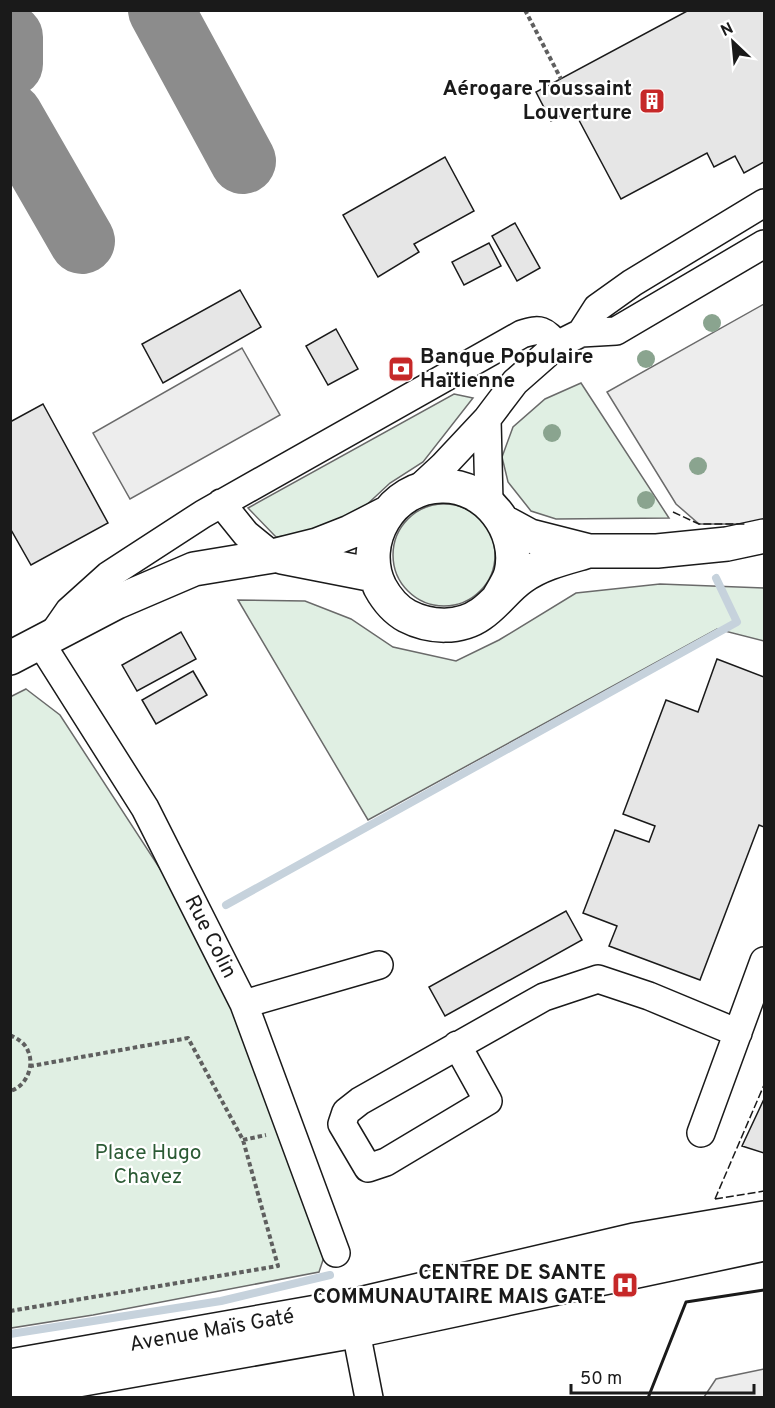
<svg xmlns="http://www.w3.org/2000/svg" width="775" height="1408" font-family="Overpass,sans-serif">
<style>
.green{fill:#e0efe3;stroke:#6a6a6a;stroke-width:1.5}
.parking{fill:#ededed;stroke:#6a6a6a;stroke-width:1.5}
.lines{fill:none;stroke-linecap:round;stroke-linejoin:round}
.stream{stroke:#c6d2dc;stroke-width:8}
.taxiway{stroke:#8c8c8c;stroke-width:66}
.building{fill:#e6e6e6;stroke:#1a1a1a;stroke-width:1.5}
.minor-casing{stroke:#1a1a1a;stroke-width:30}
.major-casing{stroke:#1a1a1a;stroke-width:36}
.path{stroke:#5f5f5f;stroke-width:4;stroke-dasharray:4.5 3;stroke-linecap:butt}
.minor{stroke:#fff;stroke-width:27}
.major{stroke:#fff;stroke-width:33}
.fence{stroke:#1a1a1a;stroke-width:1.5;stroke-dasharray:8 3;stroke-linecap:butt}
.wall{stroke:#1a1a1a;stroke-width:3}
.tree{fill:#8aa48f}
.labels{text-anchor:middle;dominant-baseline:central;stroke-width:4.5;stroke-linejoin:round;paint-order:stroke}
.poi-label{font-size:21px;font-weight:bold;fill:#1a1a1a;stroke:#fff;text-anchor:end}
.street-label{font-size:21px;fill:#1a1a1a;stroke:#fff}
.park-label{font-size:21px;fill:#2b5a34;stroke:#fff}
</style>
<rect width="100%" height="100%" fill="#fff"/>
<path class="green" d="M581,383L669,518L556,519L531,511L508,482L502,457L513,427L545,399Z
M454,394L473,398L423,462L390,483L361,510L303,534L276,537L248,508Z
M393 555a51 51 0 1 1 102 0a51 51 0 1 1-102 0Z
M660,584L764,588V641L717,629L368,820L238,600L305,601L351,619L393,647L456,661L499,640L576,593Z
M26,689L60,715L209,944L327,1248L319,1272L93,1315L11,1328L10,697Z"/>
<path class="parking" d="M764,304V522L756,524H699L676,504L607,392Z
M242,348L280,415L130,499L93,433Z
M764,1369V1397H704L716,1379Z"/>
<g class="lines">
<path class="stream" d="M226,905L737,622L716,578
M10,1334L221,1301L330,1275"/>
<path class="taxiway" d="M161,10L243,161
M10,37V64
M10,116L82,241"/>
</g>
<path class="building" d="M689,10H764V162L744,173L735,156L714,167L707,153L621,199L573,109L551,121L536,92Z
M445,157L474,211L414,244L419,252L378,277L343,215Z
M515,223L540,268L517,281L492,236Z
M489,243L501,266L464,285L452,262Z
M240,290L261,327L163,383L142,344Z
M336,329L358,369L328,385L306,346Z
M43,404L108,523L31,565L10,528V422Z
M181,632L196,659L137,691L122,665Z
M717,659L764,677V827L759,825L700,980L609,946L617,926L583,913L615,830L649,842L655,826L623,814L666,700L698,712Z
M193,671L207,695L156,724L142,700Z
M566,911L582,940L445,1016L429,987Z
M764,1099V1153L742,1146Z"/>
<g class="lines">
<g class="minor-casing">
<path id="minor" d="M581,333L597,308L632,283L764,203
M487,419L489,503
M416,491L443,466L487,419L515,382L557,345L581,333L616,331L764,244
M221,503L246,534L273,556
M53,634L69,611L109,575L203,514L522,334C541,328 544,330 557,345
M40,642L145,808L244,1004L336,1253
M244,1004L379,965
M457,1045L488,1101L386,1162L368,1168L342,1124L346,1112L360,1101L544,997L598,979L649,996L738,1033
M701,1133L764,961
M352,1311L369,1398"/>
</g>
<g class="major-casing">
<path id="major" d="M504,522L530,536L589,551H657L727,544L764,536
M282,557L374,575
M499,597C503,590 509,581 511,573C521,530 486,485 442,486C391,486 358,542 380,587C386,598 396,610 407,616C430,628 460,629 481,614C496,604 507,587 522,577C542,563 565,558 589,551
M10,658L117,602L194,569L273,556L317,545L350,532L387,513
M10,1366L351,1306L634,1240L764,1218
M10,1392L355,1331L764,1244"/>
</g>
<path class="path" d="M525,10L561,79
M10,1035C18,1039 25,1043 28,1051C35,1066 26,1087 10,1091
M243,1140L266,1135
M10,1311L278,1266L243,1140L188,1038L31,1066"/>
<use href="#minor" class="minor"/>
<use href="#major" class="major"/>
<path class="fence" d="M673,512L699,524H745
M715,1199L764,1085
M715,1199L764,1191"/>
<path class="wall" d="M648,1398L686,1302L764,1290"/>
</g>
<g class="tree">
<circle cx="712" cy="323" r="9"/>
<circle cx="646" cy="359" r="9"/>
<circle cx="552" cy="433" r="9"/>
<circle cx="698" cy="466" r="9"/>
<circle cx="646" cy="500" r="9"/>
</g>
<defs>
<g id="building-square" transform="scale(1.35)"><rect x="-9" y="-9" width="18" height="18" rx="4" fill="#c62828" stroke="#fff"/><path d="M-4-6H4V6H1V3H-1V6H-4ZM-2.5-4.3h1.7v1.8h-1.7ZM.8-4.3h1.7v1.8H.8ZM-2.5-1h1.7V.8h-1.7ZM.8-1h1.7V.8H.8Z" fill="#fff"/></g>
<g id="bank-square" transform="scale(1.35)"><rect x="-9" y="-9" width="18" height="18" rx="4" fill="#c62828" stroke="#fff"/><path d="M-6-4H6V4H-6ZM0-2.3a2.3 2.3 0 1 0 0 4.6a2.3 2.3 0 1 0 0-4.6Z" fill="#fff"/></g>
<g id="hospital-square" transform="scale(1.35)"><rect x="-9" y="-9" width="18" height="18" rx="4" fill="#c62828" stroke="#fff"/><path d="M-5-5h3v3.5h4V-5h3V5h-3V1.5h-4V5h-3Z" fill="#fff"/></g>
</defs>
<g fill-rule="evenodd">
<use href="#building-square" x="652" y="101"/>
<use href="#bank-square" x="401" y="369"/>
<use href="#hospital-square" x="625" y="1285"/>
</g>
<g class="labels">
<g class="poi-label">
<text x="632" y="89">Aérogare Toussaint<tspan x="632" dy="24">Louverture</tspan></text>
<text x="420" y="357" text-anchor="start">Banque Populaire<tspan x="420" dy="24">Haïtienne</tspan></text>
<text x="606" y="1273">CENTRE DE SANTE<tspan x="606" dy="24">COMMUNAUTAIRE MAIS GATE</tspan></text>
</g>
<g class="street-label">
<text transform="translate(210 937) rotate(63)">Rue Colin</text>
<text transform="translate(212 1331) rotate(-10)">Avenue Maïs Gaté</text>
</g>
<g class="park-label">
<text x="148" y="1153">Place Hugo<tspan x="148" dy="24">Chavez</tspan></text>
</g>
</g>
<rect width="775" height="1408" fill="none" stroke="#1a1a1a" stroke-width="24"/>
<g transform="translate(733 42) rotate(334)" stroke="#ffffff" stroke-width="4.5" paint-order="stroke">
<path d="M0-4.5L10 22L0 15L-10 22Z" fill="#1a1a1a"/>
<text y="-9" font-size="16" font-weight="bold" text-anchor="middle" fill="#1a1a1a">N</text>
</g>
<path d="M571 1384v9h183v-9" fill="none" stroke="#1a1a1a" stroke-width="3"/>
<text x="580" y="1384" font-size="18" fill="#1a1a1a" stroke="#ffffff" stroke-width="4.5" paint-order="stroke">50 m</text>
</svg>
